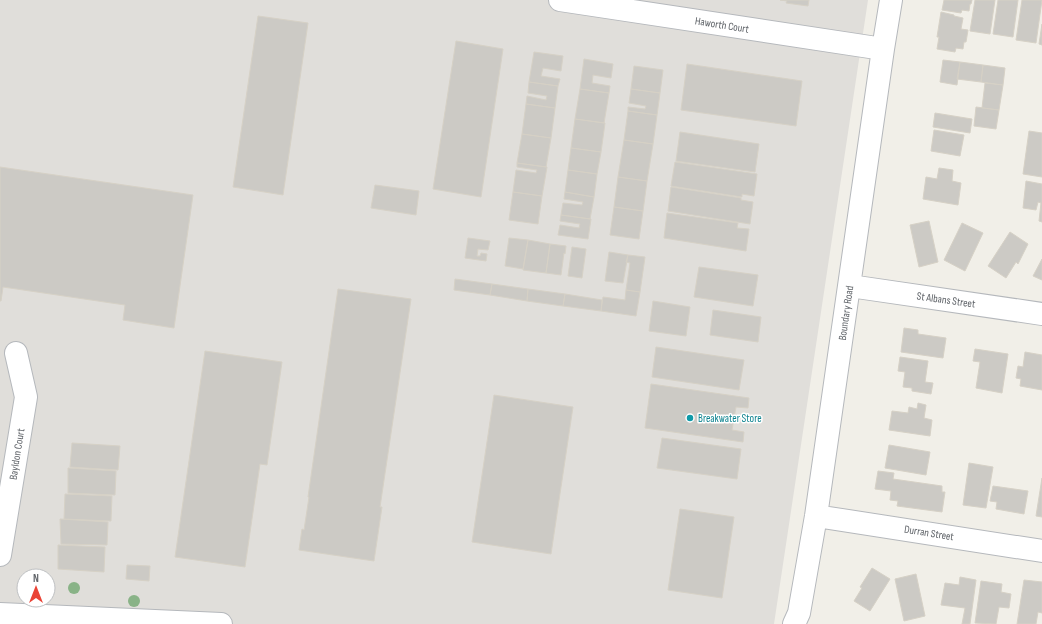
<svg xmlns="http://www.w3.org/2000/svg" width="1042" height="624" font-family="'Sofia Sans Condensed',sans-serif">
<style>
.industrial{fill:#e0deda;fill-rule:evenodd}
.building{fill:#cccac5;stroke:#d6d1c6}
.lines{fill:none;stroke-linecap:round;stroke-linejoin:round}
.minor-casing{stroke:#b5b8bc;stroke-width:24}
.minor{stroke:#fff;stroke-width:22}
.tree{fill:#89b387}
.culture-dot{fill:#0f9aa8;stroke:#fff;stroke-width:1.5}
.labels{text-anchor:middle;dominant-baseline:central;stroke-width:3;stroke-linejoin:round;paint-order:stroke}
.street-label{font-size:11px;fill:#5f6368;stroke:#fff}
.culture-label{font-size:11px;fill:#0d838f;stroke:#fff;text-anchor:start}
</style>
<rect width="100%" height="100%" fill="#f1efe8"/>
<path class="industrial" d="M0,0H868L774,624H0ZM24,576H48V600H24Z"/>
<path class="building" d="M780,0H809L808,6L786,3L787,1Z
M944,0H972L971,4H970L969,11L962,10L961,13L942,10Z
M975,0H995L990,34L970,31Z
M998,0H1018L1013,37L993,34Z
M1022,0H1042L1036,43L1016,40Z
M941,12L954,15V16L963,18L961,29L968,30L966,42H964L963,49L956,48L955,52L937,49L939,37H937Z
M258,16L308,23L283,195L233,187Z
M1042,24V45L1039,44Z
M456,41L503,49L481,197L433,189Z
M534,52L563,56L561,71L543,68L541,76L560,79L558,86L529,82Z
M584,59L613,64L611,78L593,75L592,83L610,86L609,93L580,89Z
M943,60L960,62L957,85L940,82Z
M960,62L983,65L981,82L957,79Z
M687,64L802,81L796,126L681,110Z
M983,65L1005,68L1003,85L981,82Z
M634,66L663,70L660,93L631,89Z
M529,82L558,86L555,108L526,104L527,96L546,100L547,96L528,93Z
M985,83L1003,85L999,110L982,108Z
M580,89L609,93L604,123L575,119Z
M631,89L660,93L657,115L628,111V107L645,109L646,106L629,103Z
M526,104L555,108L551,138L522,134Z
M976,107L999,110L996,129L974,126Z
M628,111L657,115L653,144L624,140Z
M935,113L972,119L970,133L933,127Z
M575,119L605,123L601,152L571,148Z
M934,130L964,135L960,156L931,151Z
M1029,131L1042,133V177L1023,174Z
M680,132L759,144L755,172L676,161Z
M522,134L551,138L546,167L517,163Z
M624,140L653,144L647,181L618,177Z
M571,148L601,152L597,174L568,170Z
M675,162L757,174L754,196L742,194V197L671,186Z
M517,163L547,167L542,196L513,192L516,170L536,173L537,170L517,167Z
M0,167L193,195L174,328L123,320L125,305L3,287L1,301H0Z
M939,168L953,170L952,181L961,183L958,205L923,199L926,177L937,179Z
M568,170L597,174L594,197L565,192Z
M618,177L647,181L643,211L614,207Z
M1026,181L1042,184V222L1039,221L1041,203L1038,202L1036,210L1023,208Z
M375,185L419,191L416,215L371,208Z
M671,187L741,198V200L753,202L750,224L668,211Z
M513,192L542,196L538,224L509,220Z
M565,192L594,197L590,219L561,215L563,203L582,205L583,202L564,199Z
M614,207L643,211L639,239L610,235Z
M667,213L738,223L737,228L749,229L746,251L664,238Z
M561,215L591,219L588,239L558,235L560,225L579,228L580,224L560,221Z
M929,221L938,262L919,267L910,225Z
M962,223L983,233L965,271L944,260Z
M1010,232L1028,244L1018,264L1016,262L1006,278L988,266Z
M468,238L490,241L488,250L478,249L477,256H480L481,253L487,254L486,261L465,258Z
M509,238L528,240L523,269L505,266Z
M528,240L550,244L546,273L523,270Z
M550,244L566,246L565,254L564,253L561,275L546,273Z
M572,247L586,249L582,278L568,276Z
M609,252L628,255L623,283L605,281Z
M628,255L645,257L640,292L626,290L630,263L626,262Z
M1042,259V280L1033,276Z
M699,267L758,275L753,306L694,297Z
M455,279L492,284L490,295L454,290Z
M492,284L528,289L527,301L490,295Z
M338,289L411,299L380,507H382L374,561L299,550L302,529L304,530L309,497H308Z
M528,289L565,294L563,306L527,301Z
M626,290L640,292L636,316L601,311L603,297L625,300Z
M565,294L602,300L601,311L563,306Z
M653,301L690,307L686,336L649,331Z
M713,310L761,317L758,342L710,335Z
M904,328L918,330V334L946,338L943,358L901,352Z
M656,347L744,360L739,390L652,377Z
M975,349L1008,354L1002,393L976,388L980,362L973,361Z
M205,351L282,362L267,465L260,464L245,567L175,557Z
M1025,352L1042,355V390L1020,386L1021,379L1016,378L1018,366L1023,367Z
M900,357L928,361L925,382L933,383L931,394L912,391V388L903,387L905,372L898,371Z
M651,384L749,398L748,408L736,407L732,430L744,432L743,442L645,428Z
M494,395L573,407L551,554L472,542Z
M918,403L926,405L924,418L932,420L930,436L889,430L892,411L908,413L909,407L917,409Z
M662,438L741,449L737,479L657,468Z
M72,443L120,446L118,470L70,467Z
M889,445L930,452L926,475L885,468Z
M969,463L993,467L986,508L963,505Z
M68,468L116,471L115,495L68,493Z
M878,471L894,473L893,479L942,486V492H945L942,512L897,506L898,501L890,500L891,491L875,489Z
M1042,478V517L1036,516Z
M993,486L1028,491L1024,514L996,509L997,502L990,501Z
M65,494L112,496L111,521L64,519Z
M680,509L734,517L722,598L668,590Z
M60,519L108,522L107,545L61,544Z
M58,545L105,547L104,572L58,569Z
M127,565L150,566L149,581L126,579Z
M872,568L890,579L870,611L854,601L862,588L860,587Z
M916,574L925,616L904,621L895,579Z
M960,577L976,580L970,624H962L965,608L941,605L945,583L959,585Z
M1024,580L1042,582V613L1038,612L1036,624H1017Z
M981,581L1002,584L1001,592L1011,594L1009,608L999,607L996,624L975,623Z"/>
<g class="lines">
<g class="minor-casing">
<path id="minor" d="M560,0L883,49
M850,286L1042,314
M816,516L1042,551
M0,555L26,397L16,353
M0,614L221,624
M794,624L799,613L816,516L883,49L891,0"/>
</g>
<use href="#minor" class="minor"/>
</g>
<g class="tree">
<circle cx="74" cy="588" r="6"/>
<circle cx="134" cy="601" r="6"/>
</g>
<circle class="culture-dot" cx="690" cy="418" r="4"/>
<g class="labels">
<g class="street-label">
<text transform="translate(722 25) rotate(9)">Haworth Court</text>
<text transform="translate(946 300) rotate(8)">St Albans Street</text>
<text transform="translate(846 313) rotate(-82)">Boundary Road</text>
<text transform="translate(17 454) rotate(-81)">Bayldon Court</text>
<text transform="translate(929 533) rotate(9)">Durran Street</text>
</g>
<g class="culture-label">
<text x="698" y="418">Breakwater Store</text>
</g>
</g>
<g transform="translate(36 588)"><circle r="19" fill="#ffffff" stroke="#bfc1c3"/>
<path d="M0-3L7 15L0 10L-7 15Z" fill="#ea4335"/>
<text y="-6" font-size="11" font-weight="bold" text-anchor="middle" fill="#5f6368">N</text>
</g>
</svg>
